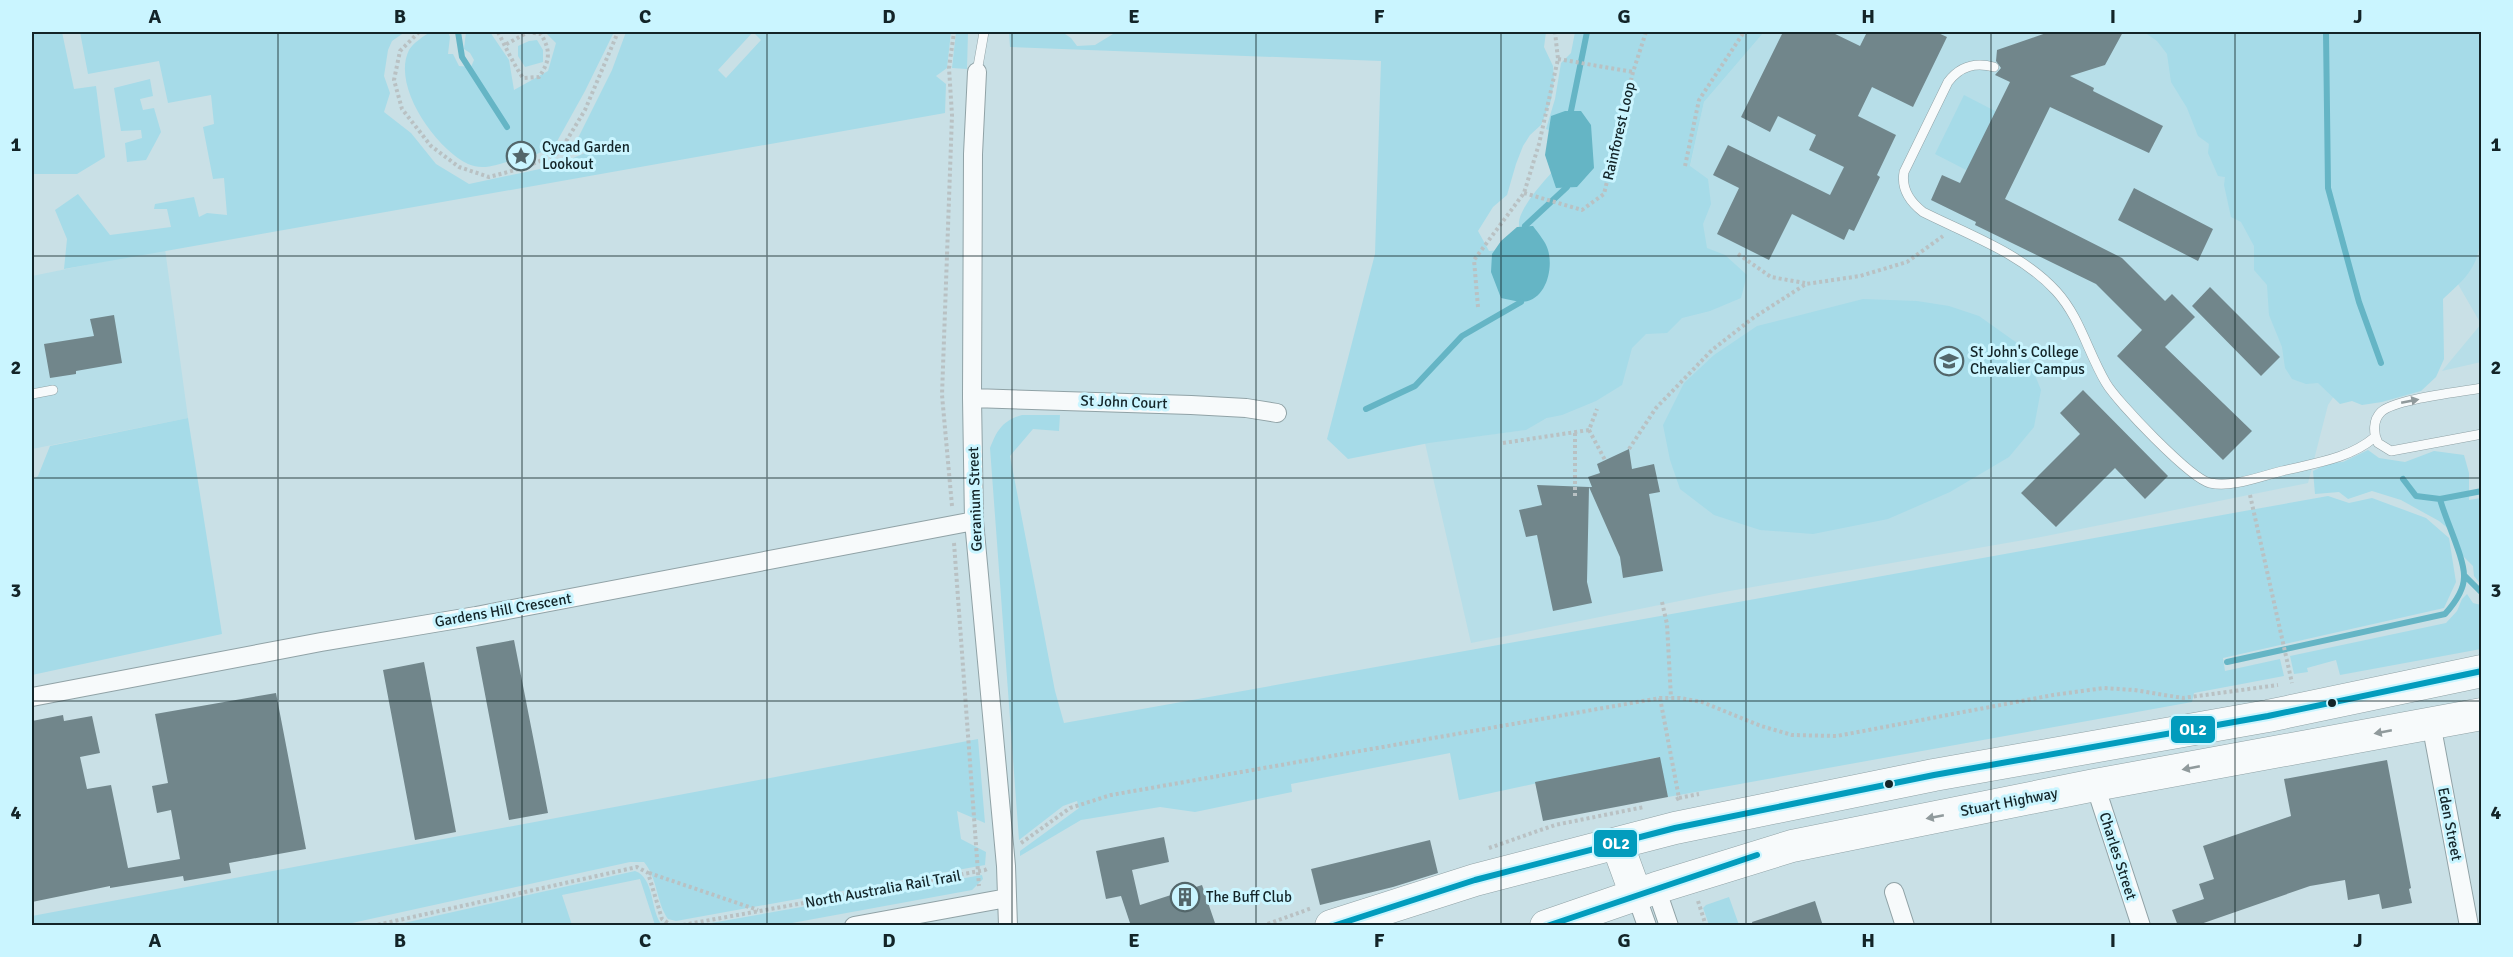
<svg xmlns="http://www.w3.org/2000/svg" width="2513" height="957" font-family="Signika,sans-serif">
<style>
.built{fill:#b7dee8}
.green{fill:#a6dbe8;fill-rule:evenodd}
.water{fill:#65b5c5}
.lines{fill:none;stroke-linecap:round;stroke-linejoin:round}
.stream{stroke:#65b5c5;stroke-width:6}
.building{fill:#71868b}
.service-casing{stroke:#90a2a6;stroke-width:10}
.minor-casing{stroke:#90a2a6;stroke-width:20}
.trunk-casing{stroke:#90a2a6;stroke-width:33}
.path{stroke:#b9c1c3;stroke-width:4;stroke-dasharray:3 3;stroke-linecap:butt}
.service{stroke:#f7fafb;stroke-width:9}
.minor{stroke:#f7fafb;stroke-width:18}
.trunk{stroke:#f7fafb;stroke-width:32}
.bus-1-casing{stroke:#caf5ff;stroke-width:10}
.bus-1{stroke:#029cbd;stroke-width:6}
.oneway{fill:#909a9c}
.grid{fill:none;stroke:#132428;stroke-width:1.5;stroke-opacity:0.55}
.bus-dot{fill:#132428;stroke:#caf5ff;stroke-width:2}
.labels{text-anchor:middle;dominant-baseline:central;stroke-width:6;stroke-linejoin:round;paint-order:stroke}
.street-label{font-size:15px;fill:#132428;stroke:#caf5ff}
.poi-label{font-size:15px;fill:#132428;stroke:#caf5ff;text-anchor:start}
.line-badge{stroke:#caf5ff;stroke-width:2}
.badge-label{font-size:16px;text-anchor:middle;font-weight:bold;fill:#fff}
.neatline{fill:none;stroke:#132428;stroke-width:2}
.grid-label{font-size:20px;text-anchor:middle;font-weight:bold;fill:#132428}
</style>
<rect width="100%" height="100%" fill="#c9e0e6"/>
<path class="built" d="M1764,32H2154L2177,64L2338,390L2328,405L2308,483L2041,537L1724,592L1471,643L1425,443L1525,430L1551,416L1690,167L1704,102Z
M2481,113V362L2442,371L2481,324L2429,234Z
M165,249L188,418L32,449V276Z"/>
<path class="green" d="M32,32H62L74,89L96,86L105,157L77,174H32Z
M80,32H405L392,41L388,50L384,76L390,93L384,112L411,133L436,164L469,184L554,166L585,153L574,146L612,70L626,32H951L947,68L936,76L946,84L945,113L64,269L67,239L55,210L78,194L110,235L171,227L167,209H154L155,204L194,197L199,217L207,213L227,215L224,178L213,179L203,127L214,124L211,95L168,103L159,61L88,74ZM753,32L761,40L726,78L718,70Z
M430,32H448L450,37L448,54H453L459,66L471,67L474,60L470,53L464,49L466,32H490L509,60L514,90L548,71L556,43L545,32H614L585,91L555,145L535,155L530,146L512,154L513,160C499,164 483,171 468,164C436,149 391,86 409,50C413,43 424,36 430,32Z
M956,32H968L967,69L952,68Z
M1009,32H1062L1071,38L1077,46L1095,45L1113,34L1131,32H1442L1446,34L1448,32H1546L1544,47L1553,66L1554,80L1551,100L1541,125L1530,135L1523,146L1516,164L1507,195L1493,207L1478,231L1489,251L1510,249L1524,243C1523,237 1519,231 1519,225C1517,204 1565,160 1579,143L1546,129L1555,99L1561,63L1571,53L1575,32H1764L1704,102L1690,166L1708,179L1711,204L1703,224L1707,248L1725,255L1747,275L1741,298L1710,311L1682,318L1667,333L1646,334L1632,348L1622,385L1596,401L1562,415L1547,418L1526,430L1429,443L1348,459L1327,439L1375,254L1381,61L1010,47Z
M2144,32H2481L2482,210C2477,223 2481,235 2479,248C2475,272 2459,284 2443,299L2444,359L2436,377L2421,391L2382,402L2362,405L2352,401L2340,404L2318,383L2306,384L2292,379L2285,368L2282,347L2269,315L2267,285L2254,270V246L2241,222L2231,217L2224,185L2225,177L2218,176L2208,153L2209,144L2198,136L2187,108L2171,82L2167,54L2157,41Z
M537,40L543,50V62L525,67L518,56V46L529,41Z
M150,79L153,96L140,99L143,110L154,108L161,132L146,160L127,162L125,143L142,138L141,130L121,131L114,88Z
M1964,95L1999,113L1970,172L1935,154Z
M1863,299L1917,301L1949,306L1979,316L2024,348L2041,390L2034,427L2009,457L1950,492L1888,519L1813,534L1760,530L1714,515L1680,489L1670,460L1663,425L1684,383L1714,355L1757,326Z
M1022,415H1060L1059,431L1033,429L1010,456L1055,691L1064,723L2328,496L2349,503L2372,498L2426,518L2449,538L2456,582L2444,608L2223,658L2225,671L2280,659L2284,676L2194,693L2192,702L1668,797L1659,757L1459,800L1450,753L1291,784L1292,792L1195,812L1160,807L1081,820L1020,856V851L1079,808L1077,801L1063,806L1019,840L990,448C997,430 1003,420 1022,415Z
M188,418L222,634L32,675V480L38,476L50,446Z
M2368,450L2379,458L2405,462L2434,451L2464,455L2469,473V500L2481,498V585L2474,576L2473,566L2463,556L2455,534L2439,521L2401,500L2372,491L2348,499L2339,492L2315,494L2313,471L2329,463L2343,462Z
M2467,594L2473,603L2481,605V649L2340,675L2336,660L2307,668L2308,672L2294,674L2290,656L2446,623L2457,611L2462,599Z
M978,739L985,823L957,811L961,839L986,852L985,865L676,921L668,919C656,902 658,879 644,862H630L343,925H32V916Z
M635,871C655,878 650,911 662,925H655L640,879L562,895L572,925H395Z
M982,875L983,879L972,890L781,925H700Z
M1729,897L1739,925H1709L1703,908L1706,905Z"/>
<path class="water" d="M1565,111H1581L1591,125L1594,168L1577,187L1556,188L1545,155L1551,116Z
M1533,226C1538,233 1546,242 1548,250C1554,270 1545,303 1520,302C1514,301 1507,299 1501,298L1491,272L1492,254L1501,241L1517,227Z"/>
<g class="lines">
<path class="stream" d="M458,32L462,57L507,127
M2326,32L2328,188L2359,302L2381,363
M1571,111L1587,32
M1525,226L1567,187
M1366,409L1415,386L1462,336L1521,302
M2440,499L2482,491
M2465,576L2482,593
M2227,662L2445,614C2454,604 2464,591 2464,577C2465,559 2445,519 2440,499L2416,496L2403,479"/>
</g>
<path class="building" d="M1783,32H1831L1860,46L1867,32H1936L1947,37L1913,107L1872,87L1858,116L1896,135L1877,175L1880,177L1854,231L1849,229L1844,240L1792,214L1769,260L1717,234L1739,188L1713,175L1728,145L1830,195L1844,167L1809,150L1816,135L1778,116L1770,132L1741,117Z
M2049,32H2123L2105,65L2070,76L2094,88L2093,91L2163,126L2149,153L2050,107L2005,199L2122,258L2165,301L2172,294L2195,317L2165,347L2252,431L2223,460L2117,356L2142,330L2096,284L1975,225L1976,222L1931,200L1942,175L1960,183L2010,82L1995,75L2001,68L1996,61L1997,50Z
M2134,188L2213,229L2198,261L2118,220Z
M2210,287L2280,357L2261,376L2192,306Z
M114,315L122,363L76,371V374L50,378L44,344L94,336L90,319Z
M2083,390L2168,476L2145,499L2115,468L2056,527L2021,493L2080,434L2060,413Z
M1629,449L1632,469L1654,464L1660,492L1649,494L1663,571L1623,578L1620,557L1589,487H1592L1588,477L1600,473L1597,464Z
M1537,485L1589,487L1587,582L1592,603L1553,611L1537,535L1526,537L1519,510L1542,505Z
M514,640L548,813L509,820L476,647Z
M424,662L456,832L415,840L383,670Z
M276,693L306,849L229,863L231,873L184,881L183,876L110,888V886L32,902V721L63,715L64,721L92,716L100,753L80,757L87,789L111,785L128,868L180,859L171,810L157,813L152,786L168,783L155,714Z
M1660,757L1668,797L1543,821L1535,782Z
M2387,760L2411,888L2409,889L2412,903L2382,909L2379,894L2348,900L2345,880L2310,886L2195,926H2178L2172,910L2204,899L2199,884L2214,879L2203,846L2291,816L2284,779Z
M1164,837L1169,862L1132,870L1140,905L1202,885L1216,926H1131L1121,896L1106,899L1096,851Z
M1430,840L1438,873L1393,887L1320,905L1311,869Z
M1815,901L1823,926H1753L1752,922Z"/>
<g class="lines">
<g class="service-casing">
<path id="service" d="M1994,67C1975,62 1960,66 1948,82L1904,172C1901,189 1910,202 1923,212C1969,235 2021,253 2056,291C2080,317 2088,353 2106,383C2117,402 2191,479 2210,483C2232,488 2261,476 2282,471C2315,463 2349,459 2375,437
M977,72L984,32
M2482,388C2461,392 2394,399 2381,412C2373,420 2373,433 2378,443L2391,451L2482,434
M32,394L53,390"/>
</g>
<g class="minor-casing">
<path id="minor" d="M977,72L973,154L972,398L974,521L1006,866L1008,926
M972,398L1191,405L1246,408L1277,413
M32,697L321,642L476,616L974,521
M2431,723L2469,926
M2095,785L2141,926
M1656,888L1669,926
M1894,892L1905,926
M1636,895L1647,926
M854,926L1007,898"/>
</g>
<g class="trunk-casing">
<path id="trunk" d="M1617,843L1636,895
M1331,926L1475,880L1675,828L1934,775L2268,716L2482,671
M1546,926L1656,888L1792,846L2095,785L2482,714"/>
</g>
<path class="path" d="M419,32L400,51L394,80L402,109L431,146L459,167L489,177L523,168L559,153L585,110L618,32
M498,32C506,48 513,63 523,78L539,77C550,61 551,51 541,34L528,32L505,45
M1558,59L1633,72
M1685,166L1699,100L1744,32
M1524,193L1582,210L1604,194L1633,72L1646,32
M1738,254L1771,277L1805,283
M1478,307L1474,260L1524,193L1539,144L1558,59L1555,32
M1589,430L1605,460
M1503,443L1589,430L1597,409
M1629,449L1656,408L1712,350L1753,318L1806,284L1860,276L1907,262L1943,236
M2250,495L2292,683
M1575,496V432
M952,506L942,395L952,115L949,68L954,32
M954,543L979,886
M1662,602L1667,624L1671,698
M1660,698L1679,798L1675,800
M1679,798L1699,794
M1021,843L1070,808L1111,795L1660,698H1680L1702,702L1761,726L1792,735L1837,736L2053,695L2104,688L2134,690L2183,698L2278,685
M1489,848L1555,825L1644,807
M649,873L758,910
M1698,901L1706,926
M372,926L637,867L648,873L662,919L672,926
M677,926L985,870L989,868
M1262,926L1312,908"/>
<use href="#service" class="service"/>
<use href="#minor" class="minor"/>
<use href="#trunk" class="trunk"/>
<g class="bus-1-casing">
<path id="bus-1" d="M1333,926L1475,880L1675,828L1934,775L2268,716L2482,671
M1547,926L1757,855"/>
</g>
<use href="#bus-1" class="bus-1"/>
</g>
<defs><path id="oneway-solid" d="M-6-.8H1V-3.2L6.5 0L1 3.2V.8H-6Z" transform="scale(1.5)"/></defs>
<g class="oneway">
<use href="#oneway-solid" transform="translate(2410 401) rotate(-11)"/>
<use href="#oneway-solid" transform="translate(2383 732) rotate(169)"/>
<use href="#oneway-solid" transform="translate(2191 768) rotate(169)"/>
<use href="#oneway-solid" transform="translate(1935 817) rotate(169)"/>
</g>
<path class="grid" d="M278,32V926M522,32V926M767,32V926M1012,32V926M1256,32V926M1501,32V926M1746,32V926M1991,32V926M2235,32V926M32,256H2482M32,478H2482M32,701H2482"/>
<defs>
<g id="sight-ring" transform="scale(1.5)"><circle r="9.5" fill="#caf5ff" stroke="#53666a" stroke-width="1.5"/><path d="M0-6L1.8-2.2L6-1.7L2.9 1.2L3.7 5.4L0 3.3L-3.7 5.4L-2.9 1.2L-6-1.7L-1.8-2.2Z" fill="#53666a"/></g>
<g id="university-ring" transform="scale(1.5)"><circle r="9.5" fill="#caf5ff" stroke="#53666a" stroke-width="1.5"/><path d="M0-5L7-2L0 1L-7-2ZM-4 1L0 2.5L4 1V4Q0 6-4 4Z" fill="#53666a"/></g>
<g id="building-ring" transform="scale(1.5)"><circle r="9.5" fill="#caf5ff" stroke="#53666a" stroke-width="1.5"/><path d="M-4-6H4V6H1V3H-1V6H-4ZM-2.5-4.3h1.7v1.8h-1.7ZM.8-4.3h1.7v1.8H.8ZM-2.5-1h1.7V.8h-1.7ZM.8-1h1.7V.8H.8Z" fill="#53666a"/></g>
</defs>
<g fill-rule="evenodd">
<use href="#sight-ring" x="521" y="156"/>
<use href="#university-ring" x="1949" y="361"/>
<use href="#building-ring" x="1185" y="897"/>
</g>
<g class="bus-dot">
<circle cx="2332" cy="703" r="5"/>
<circle cx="1889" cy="784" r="5"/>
</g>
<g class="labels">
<g class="street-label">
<text transform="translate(1619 131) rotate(-77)">Rainforest Loop</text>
<text transform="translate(1124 402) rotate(2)">St John Court</text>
<text transform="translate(975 499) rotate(-92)">Geranium Street</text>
<text transform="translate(503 610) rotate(-10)">Gardens Hill Crescent</text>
<text transform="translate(2009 802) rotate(-11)">Stuart Highway</text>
<text transform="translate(2450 824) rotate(79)">Eden Street</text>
<text transform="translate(2118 856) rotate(72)">Charles Street</text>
<text transform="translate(883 889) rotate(-10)">North Australia Rail Trail</text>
</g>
<g class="poi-label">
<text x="542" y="147">Cycad Garden<tspan x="542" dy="17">Lookout</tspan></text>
<text x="1970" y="352">St John's College<tspan x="1970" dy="17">Chevalier Campus</tspan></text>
<text x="1206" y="897">The Buff Club</text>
</g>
</g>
<g class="line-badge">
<rect x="2170" y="715" width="46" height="29" rx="6" fill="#029cbd"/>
<rect x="1593" y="829" width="45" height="29" rx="6" fill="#029cbd"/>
</g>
<g class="badge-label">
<text x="2193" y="735">OL2</text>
<text x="1616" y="849">OL2</text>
</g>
<rect width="2513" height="957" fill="none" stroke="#caf5ff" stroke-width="66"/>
<rect x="33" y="33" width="2447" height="891" class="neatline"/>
<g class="grid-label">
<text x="155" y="23">A</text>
<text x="400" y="23">B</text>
<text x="645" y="23">C</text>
<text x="889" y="23">D</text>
<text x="1134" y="23">E</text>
<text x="1379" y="23">F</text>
<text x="1624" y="23">G</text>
<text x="1868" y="23">H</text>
<text x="2113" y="23">I</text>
<text x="2358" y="23">J</text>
<text x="16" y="151">1</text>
<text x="2496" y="151">1</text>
<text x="16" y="374">2</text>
<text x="2496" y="374">2</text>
<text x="16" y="597">3</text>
<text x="2496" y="597">3</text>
<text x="16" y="819">4</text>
<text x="2496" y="819">4</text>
<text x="155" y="947">A</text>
<text x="400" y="947">B</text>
<text x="645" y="947">C</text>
<text x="889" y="947">D</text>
<text x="1134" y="947">E</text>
<text x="1379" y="947">F</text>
<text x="1624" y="947">G</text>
<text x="1868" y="947">H</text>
<text x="2113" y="947">I</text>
<text x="2358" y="947">J</text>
</g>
</svg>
